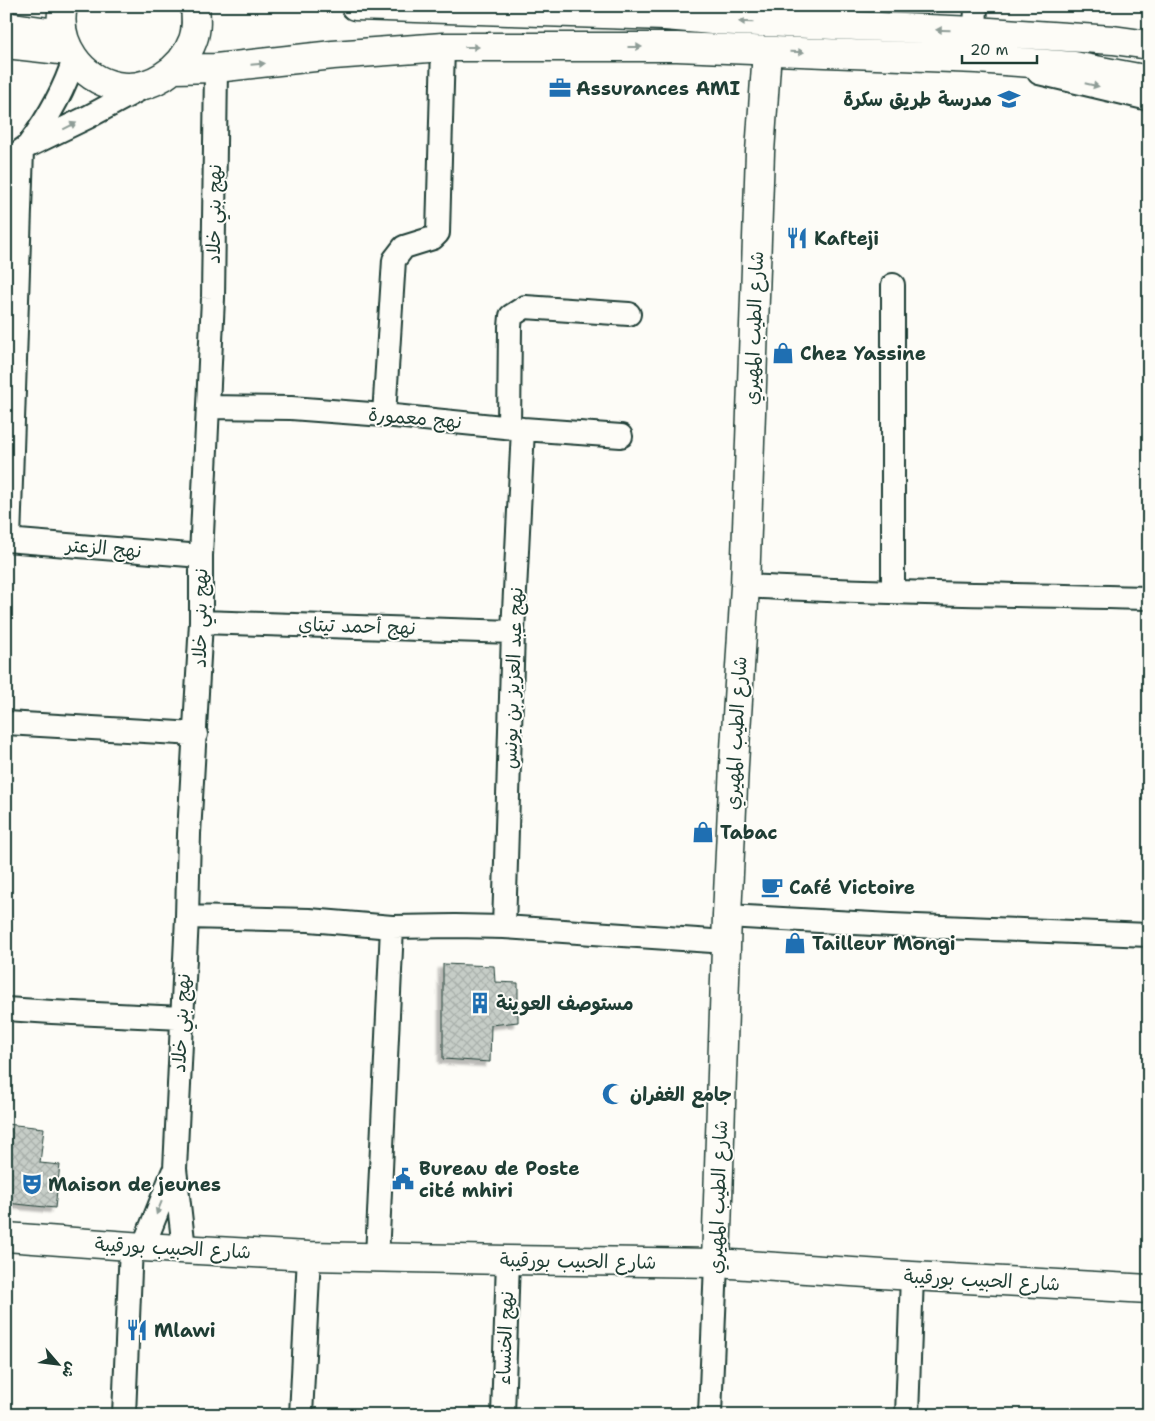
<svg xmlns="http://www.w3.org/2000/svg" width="1155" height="1421" font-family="'Shantell Sans','Playpen Sans Arabic',sans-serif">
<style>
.building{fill:url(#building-cross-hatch);stroke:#1f3d34;filter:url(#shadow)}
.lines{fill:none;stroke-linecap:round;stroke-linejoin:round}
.minor-casing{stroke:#1f3d34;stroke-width:26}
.tertiary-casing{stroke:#1f3d34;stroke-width:31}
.secondary-casing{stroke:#1f3d34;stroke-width:31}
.trunk-casing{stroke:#1f3d34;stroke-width:31}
.minor{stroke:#fdfcf7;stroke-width:22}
.tertiary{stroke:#fdfcf7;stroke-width:28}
.secondary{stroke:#fdfcf7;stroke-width:28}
.trunk{stroke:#fdfcf7;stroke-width:28}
.oneway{fill:#8e9c96}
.labels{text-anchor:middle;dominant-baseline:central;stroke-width:4;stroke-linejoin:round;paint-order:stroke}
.poi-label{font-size:19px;font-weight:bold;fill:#1f3d34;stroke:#fdfcf7;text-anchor:start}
.street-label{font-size:19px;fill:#1f3d34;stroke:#fdfcf7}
</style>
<defs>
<pattern id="building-cross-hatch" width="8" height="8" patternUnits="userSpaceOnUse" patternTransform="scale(1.25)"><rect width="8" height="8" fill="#c6cdc7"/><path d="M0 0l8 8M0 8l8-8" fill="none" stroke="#aab1ac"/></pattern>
<filter id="shadow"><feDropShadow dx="-4.5" dy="4.5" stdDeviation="1" flood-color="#0004"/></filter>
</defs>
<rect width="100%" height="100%" fill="#fdfcf7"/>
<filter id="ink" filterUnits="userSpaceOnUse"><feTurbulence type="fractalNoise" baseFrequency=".02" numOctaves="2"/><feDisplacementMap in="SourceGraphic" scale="10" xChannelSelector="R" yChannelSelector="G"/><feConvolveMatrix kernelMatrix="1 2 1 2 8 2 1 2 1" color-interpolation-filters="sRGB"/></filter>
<g filter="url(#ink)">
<path class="building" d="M443,964L494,966L495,982L518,983V1022L491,1025L490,1062L443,1059Z
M6,1124L44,1128L40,1163L60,1165L55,1208L6,1203Z"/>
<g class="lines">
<g class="minor-casing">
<path id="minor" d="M975,31L976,6
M1039,73L1149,99
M29,144C49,117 64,91 74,59
M11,158L26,147L88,117L146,86
M893,285V591
M208,407L291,408L384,415L523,429L621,436
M384,415L394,260L404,247L433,238L438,233L443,47
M509,427L510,327L511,316L525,307L629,314
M6,540L201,556
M9,540L22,150
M745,586C879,594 1014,594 1149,598
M201,622L513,632
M6,723L196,734
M727,916L891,925L1149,935
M187,917L309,920L392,927L455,926L504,927L727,942
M504,927L513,632L523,429
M6,1009L52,1012L182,1018
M143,1247L173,1172
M184,1249L175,1169L187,917L189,834L201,622V556L213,298L216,68
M377,1257L392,927
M124,1415L131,1246
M301,1415L309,1256
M503,1415L508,1260
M710,1415L716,1263
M907,1415L912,1276"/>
</g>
<g class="tertiary-casing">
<path id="tertiary" d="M6,1237L143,1247L309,1256L508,1260L716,1263L912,1276L1149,1289
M716,1263L727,916L734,765L745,586L760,152L767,51"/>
</g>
<g class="secondary-casing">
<path id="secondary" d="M63,6C55,43 81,79 117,86C149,92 182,70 193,40C197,29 196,18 195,6
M355,6L665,16L712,20L975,31L1113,40L1149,45
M6,26L63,34
M175,69L216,68L333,55L443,47H677L977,59L1074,66L1149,80"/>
</g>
<g class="trunk-casing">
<path id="trunk" d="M6,44L69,51"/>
</g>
<use href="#minor" class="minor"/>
<use href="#tertiary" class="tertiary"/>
<use href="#secondary" class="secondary"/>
<use href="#trunk" class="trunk"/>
</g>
<defs><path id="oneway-solid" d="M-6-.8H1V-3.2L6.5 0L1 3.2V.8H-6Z" transform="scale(1.25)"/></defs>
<g class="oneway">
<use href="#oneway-solid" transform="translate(746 22) rotate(-178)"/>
<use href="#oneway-solid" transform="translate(943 30) rotate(-178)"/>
<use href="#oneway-solid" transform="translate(472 47)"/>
<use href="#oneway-solid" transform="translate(635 47)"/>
<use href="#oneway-solid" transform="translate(797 52) rotate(2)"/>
<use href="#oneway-solid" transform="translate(258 64) rotate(-5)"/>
<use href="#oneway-solid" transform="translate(1092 85) rotate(13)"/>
<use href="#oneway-solid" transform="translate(70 126) rotate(-26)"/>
<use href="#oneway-solid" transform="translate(159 1208) rotate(112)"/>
</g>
</g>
<defs>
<g id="office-bare" transform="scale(1.725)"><path d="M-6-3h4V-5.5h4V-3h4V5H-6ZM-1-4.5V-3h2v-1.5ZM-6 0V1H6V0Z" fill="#1f6fb2" stroke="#fdfcf7" stroke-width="2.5" paint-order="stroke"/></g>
<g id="school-bare" transform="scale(1.725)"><path d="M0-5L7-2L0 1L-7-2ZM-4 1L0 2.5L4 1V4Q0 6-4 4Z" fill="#1f6fb2" stroke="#fdfcf7" stroke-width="2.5" paint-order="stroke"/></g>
<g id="restaurant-bare" transform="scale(1.725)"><path d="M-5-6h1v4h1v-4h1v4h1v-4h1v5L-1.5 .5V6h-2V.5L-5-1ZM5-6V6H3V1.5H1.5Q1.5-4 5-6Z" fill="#1f6fb2" stroke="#fdfcf7" stroke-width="2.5" paint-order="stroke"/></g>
<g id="shop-bare" transform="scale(1.725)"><path d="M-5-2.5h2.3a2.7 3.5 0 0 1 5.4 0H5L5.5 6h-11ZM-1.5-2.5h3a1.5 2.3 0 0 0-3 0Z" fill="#1f6fb2" stroke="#fdfcf7" stroke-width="2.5" paint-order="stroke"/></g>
<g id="cafe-bare" transform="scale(1.725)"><path d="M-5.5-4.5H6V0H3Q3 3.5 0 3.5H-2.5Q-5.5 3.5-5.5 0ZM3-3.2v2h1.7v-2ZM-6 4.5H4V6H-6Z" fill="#1f6fb2" stroke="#fdfcf7" stroke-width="2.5" paint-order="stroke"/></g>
<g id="building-bare" transform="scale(1.725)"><path d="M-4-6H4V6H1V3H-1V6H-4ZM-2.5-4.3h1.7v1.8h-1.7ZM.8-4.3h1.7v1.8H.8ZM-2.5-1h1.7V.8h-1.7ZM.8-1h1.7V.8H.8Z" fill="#1f6fb2" stroke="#fdfcf7" stroke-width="2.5" paint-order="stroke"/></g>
<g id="mosque-bare" transform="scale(1.725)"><path d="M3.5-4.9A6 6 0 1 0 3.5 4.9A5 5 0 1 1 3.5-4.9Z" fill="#1f6fb2" stroke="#fdfcf7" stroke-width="2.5" paint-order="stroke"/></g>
<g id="civic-bare" transform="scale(1.725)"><path d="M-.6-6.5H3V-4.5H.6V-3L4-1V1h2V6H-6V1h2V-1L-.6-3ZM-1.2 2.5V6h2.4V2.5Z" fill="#1f6fb2" stroke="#fdfcf7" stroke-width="2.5" paint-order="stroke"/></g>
<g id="theatre-bare" transform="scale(1.725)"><path d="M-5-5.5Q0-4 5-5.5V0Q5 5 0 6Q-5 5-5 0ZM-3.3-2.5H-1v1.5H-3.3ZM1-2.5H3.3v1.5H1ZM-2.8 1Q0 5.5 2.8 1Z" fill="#1f6fb2" stroke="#fdfcf7" stroke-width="2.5" paint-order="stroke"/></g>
</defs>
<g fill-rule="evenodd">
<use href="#office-bare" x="560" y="88"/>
<use href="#school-bare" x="1009" y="99"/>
<use href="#restaurant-bare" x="797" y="238"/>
<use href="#shop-bare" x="783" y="353"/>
<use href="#shop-bare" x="703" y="832"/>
<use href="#cafe-bare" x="772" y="887"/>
<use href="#shop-bare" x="795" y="943"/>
<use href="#building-bare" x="480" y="1003"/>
<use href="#mosque-bare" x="613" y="1094"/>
<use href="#civic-bare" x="403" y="1179"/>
<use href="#theatre-bare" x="32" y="1184"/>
<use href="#restaurant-bare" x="137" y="1330"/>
</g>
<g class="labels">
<g class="poi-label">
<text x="576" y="88">Assurances AMI</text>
<text x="992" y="99" text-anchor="end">مدرسة طريق سكرة</text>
<text x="814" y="238">Kafteji</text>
<text x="800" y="353">Chez Yassine</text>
<text x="720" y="832">Tabac</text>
<text x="789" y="887">Café Victoire</text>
<text x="812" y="943">Tailleur Mongi</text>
<text x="496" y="1003">مستوصف العوينة</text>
<text x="630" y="1094">جامع الغفران</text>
<text x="419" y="1168">Bureau de Poste<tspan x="419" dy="22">cité mhiri</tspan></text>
<text x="48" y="1184">Maison de jeunes</text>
<text x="154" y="1330">Mlawi</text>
</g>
<g class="street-label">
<text transform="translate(214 214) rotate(-89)">نهج بني خلاد</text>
<text transform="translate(754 328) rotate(-88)">شارع الطيب المهيري</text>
<text transform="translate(415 418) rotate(5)">نهج معمورة</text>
<text transform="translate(104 548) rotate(5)">نهج الزعتر</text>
<text transform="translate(200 618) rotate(-89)">نهج بني خلاد</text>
<text transform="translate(357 626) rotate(2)">نهج أحمد تيتاي</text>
<text transform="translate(513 678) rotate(-88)">نهج عبد العزيز بن يونس</text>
<text transform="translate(736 733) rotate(-87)">شارع الطيب المهيري</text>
<text transform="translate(181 1023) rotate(-87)">نهج بني خلاد</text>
<text transform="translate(718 1197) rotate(-88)">شارع الطيب المهيري</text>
<text transform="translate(173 1248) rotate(3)">شارع الحبيب بورقيبة</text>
<text transform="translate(578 1261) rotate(1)">شارع الحبيب بورقيبة</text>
<text transform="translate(982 1280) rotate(3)">شارع الحبيب بورقيبة</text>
<text transform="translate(505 1338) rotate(-88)">نهج الخنساء</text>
</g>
</g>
<rect width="1155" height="1421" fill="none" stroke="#fdfcf7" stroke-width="25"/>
<rect x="12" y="12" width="1130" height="1396" fill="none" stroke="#1f3d34" stroke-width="2" filter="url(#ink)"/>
<g transform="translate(58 1364) rotate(118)" stroke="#fdfcf7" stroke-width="4" paint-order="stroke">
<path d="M0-4L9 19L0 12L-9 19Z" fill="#1f3d34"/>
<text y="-8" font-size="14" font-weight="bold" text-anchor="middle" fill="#1f3d34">ش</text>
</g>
<path d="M962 55v8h75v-8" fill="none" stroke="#1f3d34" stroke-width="2.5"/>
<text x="970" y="55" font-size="15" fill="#1f3d34" stroke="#fdfcf7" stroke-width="4" paint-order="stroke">20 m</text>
</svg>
